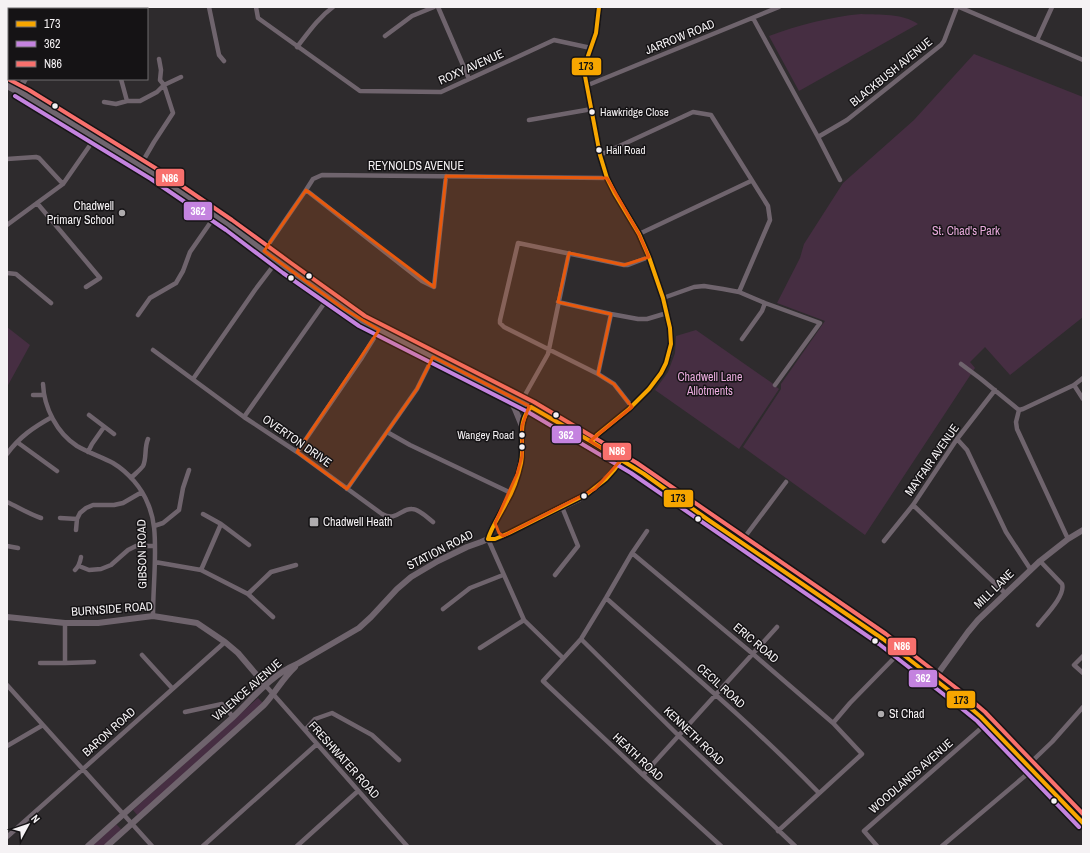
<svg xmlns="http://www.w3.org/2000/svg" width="1090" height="853" font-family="'Archivo Narrow',sans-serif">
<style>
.green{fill:#462e42}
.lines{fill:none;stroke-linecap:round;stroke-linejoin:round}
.minor{stroke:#6f646d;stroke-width:4.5}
.tertiary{stroke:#6f646d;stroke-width:6}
.primary{stroke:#6f656e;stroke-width:8}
.bus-1-casing{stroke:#151315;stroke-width:7}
.bus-2-casing{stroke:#151315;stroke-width:7}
.bus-3-casing{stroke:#151315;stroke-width:7}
.bus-1{stroke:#f7a600;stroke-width:4}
.bus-2{stroke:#c483df;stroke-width:4}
.bus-3{stroke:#f8706d;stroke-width:4}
.marked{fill:#e8590c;fill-opacity:0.2;stroke:#e8590c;stroke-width:3;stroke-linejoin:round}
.bus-dot{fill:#f5f2f4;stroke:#151315;stroke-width:1.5}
.poi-dot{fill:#afacae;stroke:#151315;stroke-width:1.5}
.labels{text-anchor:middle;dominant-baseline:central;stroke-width:3;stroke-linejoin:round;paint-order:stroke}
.bus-label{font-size:11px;fill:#f5f2f4;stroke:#151315;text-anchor:start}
.street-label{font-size:12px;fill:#f5f2f4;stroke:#151315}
.poi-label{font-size:12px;fill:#f5f2f4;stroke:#151315;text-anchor:start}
.park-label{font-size:12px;fill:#e8aadc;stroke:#151315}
.line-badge{stroke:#151315;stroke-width:1.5}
.badge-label{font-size:11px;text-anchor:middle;font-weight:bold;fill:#fff}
.pale-badge-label{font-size:11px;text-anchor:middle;font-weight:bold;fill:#111}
</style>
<rect width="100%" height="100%" fill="#2e2b2d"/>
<path class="green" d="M861,14C880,15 902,13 918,24L799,91L769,36C799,25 829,17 861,14Z
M974,54L1083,97V317L1010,375L985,347L970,362L975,368L865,535L743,447L781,389V384L825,321L777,303L800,258L804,244L843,183L914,120Z
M7,327L30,345L7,387Z
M696,330L772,383L779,389L739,449L655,390L668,372L675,353L676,336Z
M258,698L263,703L138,816L133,810Z
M116,824L122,830L104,846H92Z"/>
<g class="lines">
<path class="minor" d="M101,7V9
M209,7L219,55L224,61
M256,7L258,18L360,91L441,92L554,40L591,48
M438,7L469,79
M959,7L1083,60
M753,18L818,137L840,180
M385,36L412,16L434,7
M1037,40L1052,7
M297,47C308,33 318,18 333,7
M121,79L127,101H140L157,92L164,85L181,77
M588,85L779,7
M104,102L116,104L127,101
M529,120L592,109
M818,137L847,120L941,45L944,41L957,7
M600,155L693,112L711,115L768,206L770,220L739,292
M7,159L36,157L39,158L63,184
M140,166L154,142L173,113L164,85L160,80L161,70L159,59
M306,190L422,281L434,287L446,176
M37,203L100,278L86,287
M7,225L63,184L95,138
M639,234L751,181
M264,251L306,190L313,179L322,175L607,178
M7,273L16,274L51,303
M663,298L694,287L704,286L723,289L739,292L765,303L820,323L775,385
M558,302L611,314L638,319H647L667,313
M138,315L150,298L176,283L183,271L190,252L215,216
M742,339L762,311L765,303
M153,350L244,417L297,452L382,514C397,522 401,508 412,509C419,509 428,518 433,522
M961,364L981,379L1019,410L1023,409L1074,385L1083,378
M598,374L611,314
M193,379L255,290L277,261
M43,384C44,408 57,433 77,446C89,453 102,457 113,463C128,472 142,488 148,504C155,520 155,536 155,552C155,574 153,595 153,616
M1074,385L1083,399
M33,395H43
M521,402L548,354L569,253
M632,407L614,384L598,374L504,327L500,323V320L518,243L624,265H628L649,257
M1019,410L1016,422L1017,429L1068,539
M89,415L114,434
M244,417L328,298
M387,432L410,445L511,493
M957,439L967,450L1006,532L1031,570
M17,442L57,471
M88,452L92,444L104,427
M297,452L361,359L379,330
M7,454C19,437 34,427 52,417
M131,478C135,474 140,470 143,466C147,458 144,448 148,439
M347,489L417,389L433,357
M7,502C18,507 29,514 41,518
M913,505L1005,593
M203,514L221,524L249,545
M60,518L77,519
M154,526L163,523L179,510L183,488L189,470
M76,530L77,519L80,513L86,508L93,505H114L123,503L142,492
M647,531L632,553L606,598L581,639L543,681L643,775L721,846
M488,539L524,620L563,658
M884,541L913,505L957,439L995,390
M741,542L786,482
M7,546L18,548
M632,553L753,654L833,723L862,754L778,831
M155,562L201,570L248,594L273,617
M79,566L89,570L101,569L111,565L128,550L136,546H155
M75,570C79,566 80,563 81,557
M201,570L221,524
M555,575L578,546L562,507
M248,594L271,572L296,565
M606,598C678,662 752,724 819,793
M443,609L470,588L503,575
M1038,625C1045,616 1066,595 1062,584L1040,561
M581,639L679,736L795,846
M480,648L524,620
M142,655L172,688
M1083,656L1074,665L1083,673
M40,663H65L94,662
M65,663V623
M7,685L152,846
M266,686L407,846
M185,712L222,704L233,717
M833,723L850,703L900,652
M305,730L315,719L332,713L372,735L399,760
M7,746L43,725
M1028,765L1052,742L1083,707
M643,775L777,627
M7,837L225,642
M203,846L317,744
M297,846L358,791
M877,846L864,831L987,723
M942,846L1032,770"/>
<path class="tertiary" d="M125,9L133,7
M18,91L25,79
M508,396L515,409L522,426
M592,442L597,435L629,409L649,389L661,373L666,363L669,354L671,344L670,328L663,298L649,257L639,234L615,194L607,178L600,155L585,76L588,56L596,33L599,7
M488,539C491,527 499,515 506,504C513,490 519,473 522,457C525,441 516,419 531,407
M7,617L65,623H98L153,616L197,623L225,642L238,653L266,686
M934,679L968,632L978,620L1040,561L1068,539L1083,530
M88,846C135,803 184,761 232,718C252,699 271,675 297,664L359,628L371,617L397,589L411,577L438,561L467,547L481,542L488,539H495L509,533L579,499L598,486L614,470L621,460
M107,846L264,705C275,693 283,678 295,667"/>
<path class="primary" d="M7,85L26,95L154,174L229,225L287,268L344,309L362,321L531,407L634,468L707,519L883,639L960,699L981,717L1083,823"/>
<g class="bus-1-casing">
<path id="bus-1" d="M531,407L592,442L644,474L707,519L883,639L960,699L981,717L1083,823
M592,442L597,435L629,409L649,389L661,373L666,363L671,344L670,328L663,298L649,257L639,234L615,194L607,178L600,155L585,76L588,56L596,33L599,7
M488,539H495L509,533L587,494L606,479L614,470L621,460
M488,539C492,526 500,515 506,503C513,491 518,477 521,463C525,443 516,423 531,407"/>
</g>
<g class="bus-2-casing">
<path id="bus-2" d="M15,96L151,179L226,230L283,273L359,326L528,412L631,473L879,644L956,704L977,721L1079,827"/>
</g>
<g class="bus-3-casing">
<path id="bus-3" d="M10,80L29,90L157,169L232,220L291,263L365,316L534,402L637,463L886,634L964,694L985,712L1083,814"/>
</g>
<use href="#bus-1" class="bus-1"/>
<use href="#bus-2" class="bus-2"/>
<use href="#bus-3" class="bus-3"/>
</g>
<path class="marked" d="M446,176L607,178L639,234L649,257L624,265L569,253L558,302L611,314L598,374L614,384L632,407L590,441L621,460L595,489L509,533L503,536L499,533L495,523L517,474L522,456V426L529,406L433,357L417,389L347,489L297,452L379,330L344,309L264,251L306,190L434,287Z"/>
<g class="bus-dot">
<circle cx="55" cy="106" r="3.5"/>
<circle cx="592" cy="112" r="3.5"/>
<circle cx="599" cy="150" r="3.5"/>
<circle cx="309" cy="276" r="3.5"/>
<circle cx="291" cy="278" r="3.5"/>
<circle cx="556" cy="415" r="3.5"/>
<circle cx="522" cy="435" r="3.5"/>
<circle cx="522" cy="447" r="3.5"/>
<circle cx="584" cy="496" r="3.5"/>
<circle cx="698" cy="519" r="3.5"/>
<circle cx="875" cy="641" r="3.5"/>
<circle cx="1054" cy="801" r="3.5"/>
</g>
<g class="poi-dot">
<circle cx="122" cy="213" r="4"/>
<rect x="309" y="517" width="10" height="10" rx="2"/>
<circle cx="881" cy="714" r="4"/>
</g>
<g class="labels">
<g class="bus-label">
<text x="600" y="112">Hawkridge Close</text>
<text x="606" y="150">Hall Road</text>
<text x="514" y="435" text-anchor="end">Wangey Road</text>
</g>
<g class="street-label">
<text transform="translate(680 37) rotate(-22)">JARROW ROAD</text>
<text transform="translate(471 67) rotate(-24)">ROXY AVENUE</text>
<text transform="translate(891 72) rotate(-39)">BLACKBUSH AVENUE</text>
<text x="416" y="166">REYNOLDS AVENUE</text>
<text transform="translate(297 441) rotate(35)">OVERTON DRIVE</text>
<text transform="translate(932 460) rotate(-55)">MAYFAIR AVENUE</text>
<text transform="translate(440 550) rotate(-27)">STATION ROAD</text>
<text transform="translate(142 554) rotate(-91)">GIBSON ROAD</text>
<text transform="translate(994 589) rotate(-44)">MILL LANE</text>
<text transform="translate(112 609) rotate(-4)">BURNSIDE ROAD</text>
<text transform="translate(756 643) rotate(40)">ERIC ROAD</text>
<text transform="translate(721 686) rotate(42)">CECIL ROAD</text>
<text transform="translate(247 690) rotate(-41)">VALENCE AVENUE</text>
<text transform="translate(109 732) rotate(-42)">BARON ROAD</text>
<text transform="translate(694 736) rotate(44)">KENNETH ROAD</text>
<text transform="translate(638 757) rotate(43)">HEATH ROAD</text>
<text transform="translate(344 760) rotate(48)">FRESHWATER ROAD</text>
<text transform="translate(911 776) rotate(-41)">WOODLANDS AVENUE</text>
</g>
<g class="poi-label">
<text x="114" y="206" text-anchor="end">Chadwell<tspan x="114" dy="14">Primary School</tspan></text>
<text x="323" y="522">Chadwell Heath</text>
<text x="889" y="714">St Chad</text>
</g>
<g class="park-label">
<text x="966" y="231">St. Chad's Park</text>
<text x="710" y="377">Chadwell Lane<tspan x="710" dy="14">Allotments</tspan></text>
</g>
</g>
<g class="line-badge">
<rect x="571" y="57" width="31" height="19" rx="4" fill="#f7a600"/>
<rect x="155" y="168" width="30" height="19" rx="4" fill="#f8706d"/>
<rect x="183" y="201" width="30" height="20" rx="4" fill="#c483df"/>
<rect x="551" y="425" width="31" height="19" rx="4" fill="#c483df"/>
<rect x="602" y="442" width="30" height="19" rx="4" fill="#f8706d"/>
<rect x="663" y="489" width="31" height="19" rx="4" fill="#f7a600"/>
<rect x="887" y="637" width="30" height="19" rx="4" fill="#f8706d"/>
<rect x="908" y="669" width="30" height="19" rx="4" fill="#c483df"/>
<rect x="946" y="690" width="30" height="19" rx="4" fill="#f7a600"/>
</g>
<g class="badge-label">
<text x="170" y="182">N86</text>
<text x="198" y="215">362</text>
<text x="566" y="439">362</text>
<text x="617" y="455">N86</text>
<text x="902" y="650">N86</text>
<text x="923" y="682">362</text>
</g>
<g class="pale-badge-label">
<text x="586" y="70">173</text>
<text x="678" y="502">173</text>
<text x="961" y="704">173</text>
</g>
<rect width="1090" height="853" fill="none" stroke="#f5f2f4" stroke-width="16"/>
<rect x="8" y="8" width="140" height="72" fill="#151315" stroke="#6f6c6e"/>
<rect x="16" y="21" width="20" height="6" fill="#f7a600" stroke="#6f6c6e"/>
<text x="44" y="28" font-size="12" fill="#f5f2f4">173</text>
<rect x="16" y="41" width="20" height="6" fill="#c483df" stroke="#6f6c6e"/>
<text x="44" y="48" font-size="12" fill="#f5f2f4">362</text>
<rect x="16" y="61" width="20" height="6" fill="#f8706d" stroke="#6f6c6e"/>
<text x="44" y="68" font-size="12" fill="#f5f2f4">N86</text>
<g transform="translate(28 825) rotate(50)" stroke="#151315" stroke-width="3" paint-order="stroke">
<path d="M0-3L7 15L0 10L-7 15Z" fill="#f5f2f4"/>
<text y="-6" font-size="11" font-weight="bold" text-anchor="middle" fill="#f5f2f4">N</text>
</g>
</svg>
